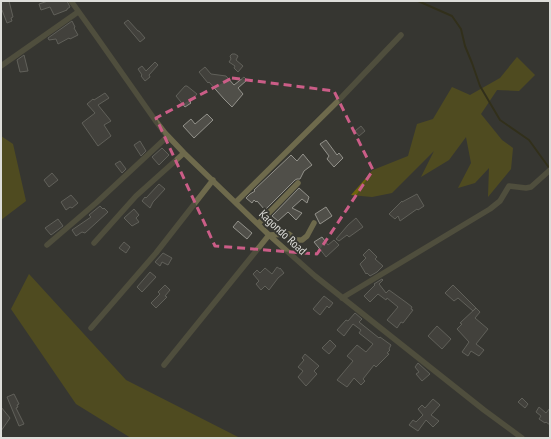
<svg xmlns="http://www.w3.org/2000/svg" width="551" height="439" font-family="'PT Sans Narrow',sans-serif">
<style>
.forest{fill:#6e650c}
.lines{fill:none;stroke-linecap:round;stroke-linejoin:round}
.stream{stroke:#2c2700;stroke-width:2}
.building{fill:#504f49;stroke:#93928b}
.minor{stroke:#6e6a4c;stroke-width:5.5}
.marked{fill:none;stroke:#cb5d87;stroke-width:3;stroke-dasharray:8 5;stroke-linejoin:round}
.labels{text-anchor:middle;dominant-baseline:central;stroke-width:4;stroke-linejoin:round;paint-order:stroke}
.street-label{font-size:12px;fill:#ddddd9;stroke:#373731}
</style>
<rect width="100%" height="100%" fill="#373731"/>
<path class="forest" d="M517,57L535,75L519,91L497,90L481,114L502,140L513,148L511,169L488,197L489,168L475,183L458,188L471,163L466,137L449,160L421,177L434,151L392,193L372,197L351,195L373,170L408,156L417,124L433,119L452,87L470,95L500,78Z
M1,136L13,144L26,201L1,220Z
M29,274L126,380L240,438H131L76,404L11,309Z"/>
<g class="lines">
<path class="stream" d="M418,1L452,16L461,29L465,46L472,63L480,86L500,120L529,140L550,169"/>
</g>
<path class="building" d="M1,1H9L13,17L11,18L12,21L7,23L2,10H1Z
M48,1H67L70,7L67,9V10L54,15L50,7L41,10L39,4Z
M128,20L138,31H139L145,38L140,42L124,23Z
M72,21L75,27L74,28L78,35L70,39L69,38L58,44L56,39L49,40L48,38Z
M232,54H235L238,56L236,60L243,66L238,72L234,68L235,66L229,62L231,59L230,56Z
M24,55L28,71L20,72L17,60Z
M155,62L158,65L149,75L150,77L145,81L141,76L142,75L138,69L142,66L146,71Z
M205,67L211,74L226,76L234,85L244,77L247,80L238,88L243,94L232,107L224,99L209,82L208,83L199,72Z
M185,86H187L197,94L190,102L191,103L185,107L176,96Z
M105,93L109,98L98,105L111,121L104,125L111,136L98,146L82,123L95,113L87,104L93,99L94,100Z
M207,114L213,120L194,138L183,126L191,119L195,124Z
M361,126L365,131L359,136L355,131Z
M326,140L337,155L339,153L343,158L334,167L327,159L329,156L320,144Z
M140,141L146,151L141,156L134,145Z
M162,148L169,155L159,165L152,157Z
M303,154L312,165L304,171L300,179H297L295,180L265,210L257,201L256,202L254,200L252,203L246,198L250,194L255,191L254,190L291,155L297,161Z
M120,161L126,169L122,173L115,164Z
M52,173L58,180L49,187L44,180Z
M159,184L165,189L153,202L150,208L142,201L145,197L146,198Z
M299,188L309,197L307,203L302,199L292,208L302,213L296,220L288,212L278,221L272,216Z
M417,194L424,206L418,210L417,209L400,221L398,216L395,219L389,214L402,201V202Z
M71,195L78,203L72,208L70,207L66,210L61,202Z
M100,206L103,209L104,208L108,212L85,233L82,232L76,236L72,230L91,217L89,215Z
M326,207L332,216L320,224L315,214Z
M134,209L139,215L136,218L139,222L132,226L124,218Z
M356,218L363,227L349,237L347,235L339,241L336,239L348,225Z
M58,219L63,226L51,235L45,228Z
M238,221L252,233L247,239L233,227Z
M322,237L328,245L334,240L339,245L326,257L323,253L314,242Z
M124,242L130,247L126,253L119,248Z
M369,249L377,257L375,259L383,266L377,272L370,276L367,273L366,274L360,264L366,258L363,255Z
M163,253L172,258L168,265L162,262L160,266L155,262Z
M277,267L280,269V268L284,273L278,278L269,290L265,286L261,290L256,284L259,281L253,274L257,270L260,273L265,268L272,274Z
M150,272L156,277L142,292L137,287Z
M382,279L383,280L379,284L386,293L389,290L407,303L412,307L411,309L413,310L403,323L401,322L397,328L387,320L398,307L387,298L386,300L378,294L370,302L364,296L375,285L374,284Z
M165,285L170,290L165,296L167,297L156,308L151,303L160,294L158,292Z
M453,285L476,308L473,311L458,298L454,301L445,293Z
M324,296L333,303L329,308L327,306L320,315L313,309Z
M476,308L480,312L475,318L488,329L476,344L484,350L479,356L471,351L468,356L462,352L469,342L457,329L462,324L460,323Z
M355,313L362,319L359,322L379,338L380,337L391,345L389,349L390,350L387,353L389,354L376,367L374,365L363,379L365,381L361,385L354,378L347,387L337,380L353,361L347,356L357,345L366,352L373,344L359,333L361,330L353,324L344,336L337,330L346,320L348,321Z
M437,326L451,339L442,349L428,336Z
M330,340L336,346L329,354L322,348Z
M305,354L319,366L314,371L317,374L306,386L298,377L303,371L298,367L304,360L302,358Z
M418,363L430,374L422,381L416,374L419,372L415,367Z
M14,394L19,404L17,405L18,407L16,408L24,424L19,426L7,397Z
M522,398L528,404L525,408L518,402Z
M433,399L440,405L431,415L439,421L433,427L426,420L418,431L409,425L413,420L416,422L423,415L418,409L422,405L425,408Z
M1,407L10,418L1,431Z
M539,407L546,413L550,408V425L546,422L545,423L539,419L541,416L536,412Z"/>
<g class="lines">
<path class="minor" d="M71,1L96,36L155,120L165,133L184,153L269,235L315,276L484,410L522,438
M1,66L78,12
M236,202L339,100L401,35
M258,224L298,183
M94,243L136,196L184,153
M47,245L96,203L168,136
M342,298L490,209L500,201L509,186L526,188L531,187L550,170
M91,328L156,253L213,180
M164,365L269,235L289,234L296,240H302L307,236L314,223"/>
</g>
<path d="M0 0H551V439H0ZM232,78L334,91L373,170L317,254L215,246L156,118Z" fill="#373731" fill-opacity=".55" fill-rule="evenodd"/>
<path class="marked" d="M232,78L334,91L373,170L317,254L215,246L156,118Z"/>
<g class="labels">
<g class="street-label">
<text transform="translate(283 232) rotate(43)">Kagondo Road</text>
</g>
</g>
<rect width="551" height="439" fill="none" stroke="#ddddd9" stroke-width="4"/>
</svg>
